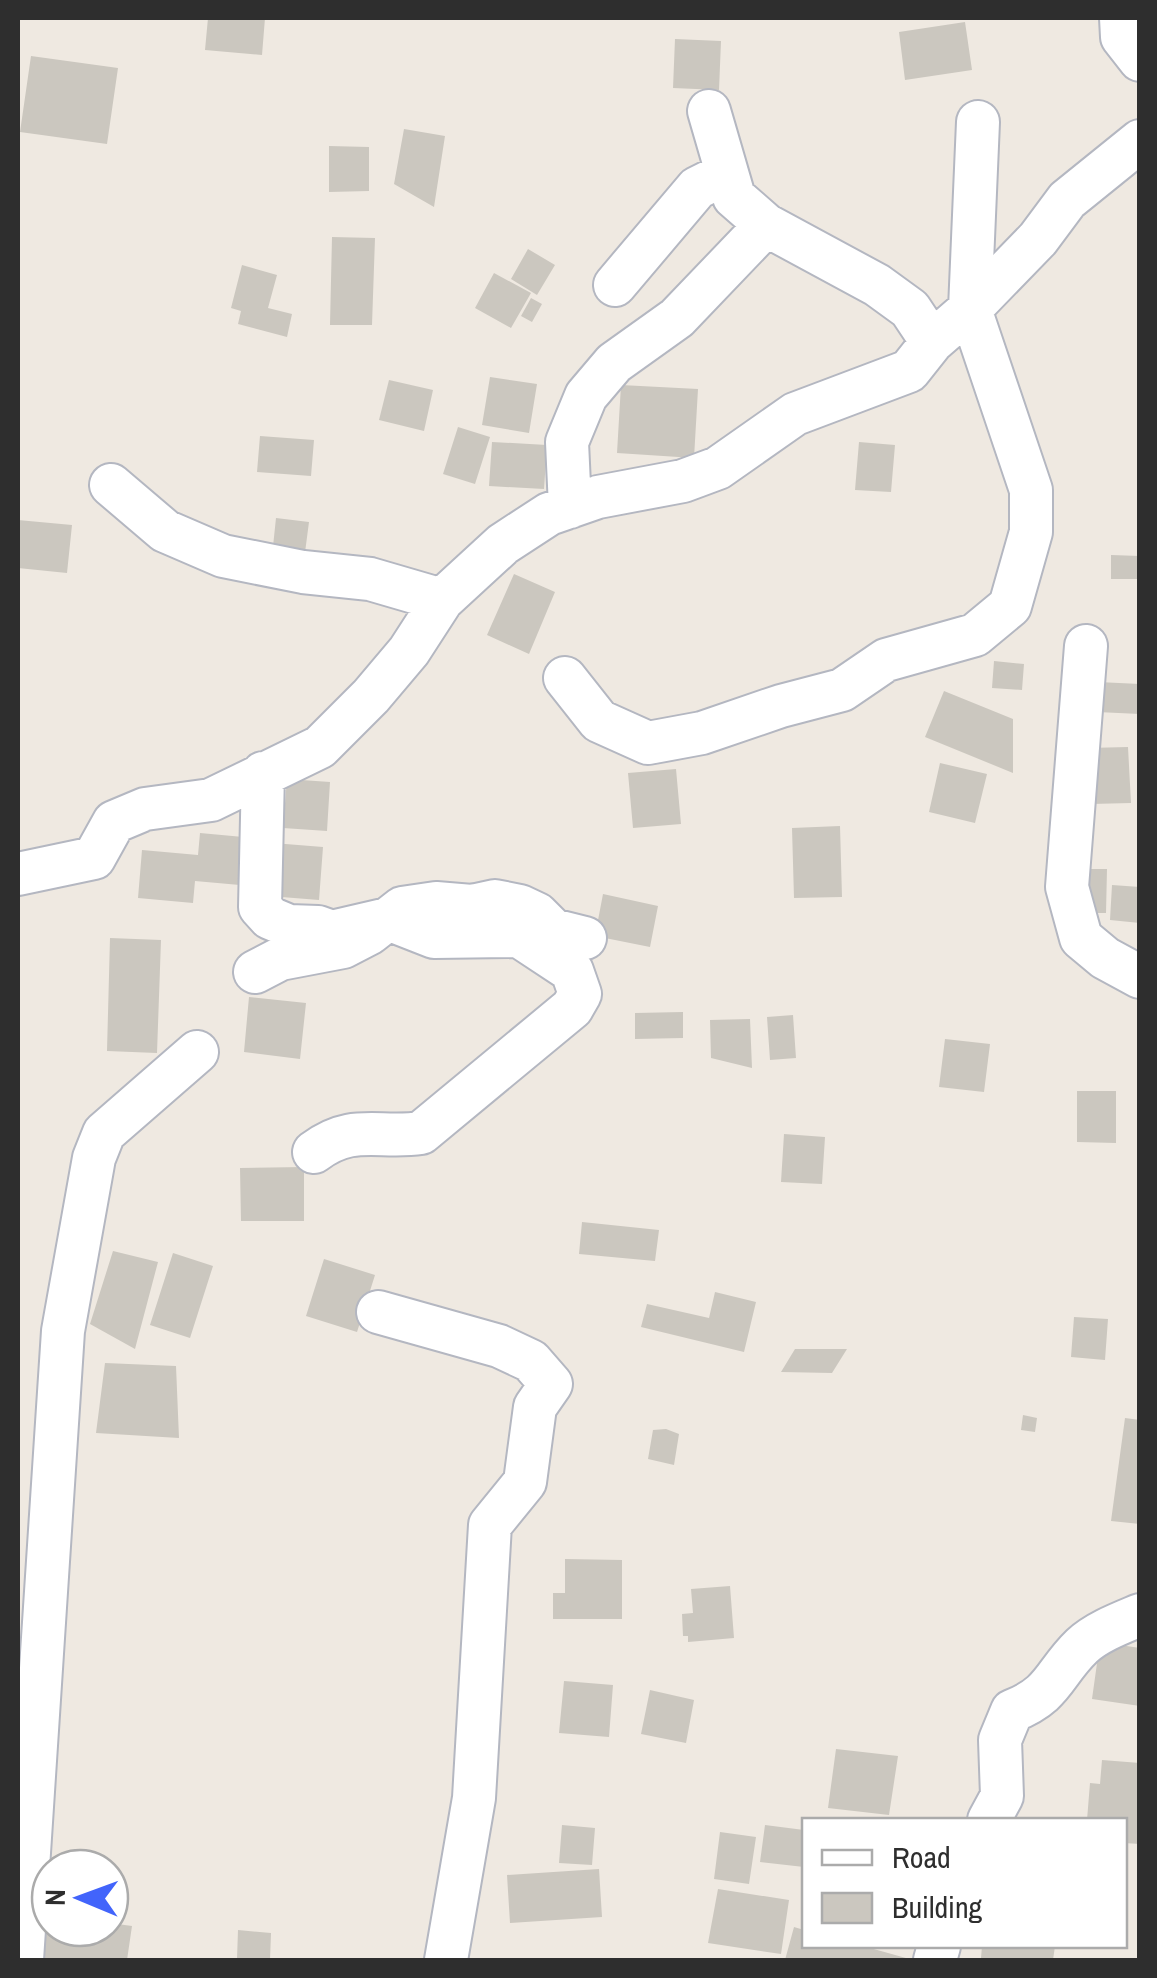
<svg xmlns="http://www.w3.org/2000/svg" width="1157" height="1978" font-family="'Archivo Narrow',sans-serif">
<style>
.building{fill:#cbc7bf}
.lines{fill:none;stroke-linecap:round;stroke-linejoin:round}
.minor-casing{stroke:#b4b7c1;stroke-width:46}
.minor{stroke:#fff;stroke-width:42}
</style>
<rect width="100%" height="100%" fill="#efe9e1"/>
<path class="building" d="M208,18H265L262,55L205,50Z
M965,22L972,70L905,80L899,32Z
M675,39L721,41L719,90L673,88Z
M31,56L118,68L107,144L20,132Z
M404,129L445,136L434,207L394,184Z
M329,146L369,147V191L329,192Z
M332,237L375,238L372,325H330Z
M528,249L555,265L537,295L511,279Z
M242,265L277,275L268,308L292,314L287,337L238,324L241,311L231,308Z
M494,273L531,293L511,328L475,308Z
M531,298L542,304L532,322L521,316Z
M490,377L537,384L529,433L482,425Z
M389,380L433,390L424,431L379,420Z
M621,385L698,389L694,458L617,453Z
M458,427L490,437L475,484L443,474Z
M260,436L314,440L311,476L257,472Z
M492,442L547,445L544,489L489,486Z
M859,442L895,445L891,492L855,490Z
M276,518L309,522L304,560L272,556Z
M18,520L72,525L67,573L18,568Z
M1111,555L1140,556V579H1111Z
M514,574L555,592L529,654L487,635Z
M994,661L1024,664L1022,690L992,688Z
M1098,682L1140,684V714L1097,712Z
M944,691L1013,719V773L925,737Z
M1128,747L1131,803L1091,804L1088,748Z
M940,763L987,774L975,823L929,812Z
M676,769L681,824L633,828L628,773Z
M287,779L330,782L327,831L283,828Z
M840,826L842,897L794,898L792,828Z
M200,833L254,838L251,886L195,881L193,903L138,898L142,850L198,855Z
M273,843L323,847L319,900L269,896Z
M1082,869H1107L1106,913H1081Z
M1112,885L1140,887V923L1110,920Z
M603,894L658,906L650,947L595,936Z
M110,938L161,940L157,1053L107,1051Z
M249,997L306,1003L300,1059L244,1052Z
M683,1012V1038L635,1039V1013Z
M793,1015L796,1058L770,1060L767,1017Z
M750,1019L752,1068L711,1058L710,1020Z
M945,1039L990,1044L984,1092L939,1087Z
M1077,1091H1116V1143L1077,1142Z
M784,1134L825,1137L822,1184L781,1182Z
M304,1167V1221H241L240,1168Z
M582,1222L659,1230L655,1261L579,1254Z
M113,1251L158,1262L135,1349L90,1324Z
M173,1253L213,1266L190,1338L150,1325Z
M324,1259L375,1275L357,1332L306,1316Z
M715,1292L756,1302L744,1352L641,1327L647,1304L709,1318Z
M1074,1317L1108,1319L1105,1360L1071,1357Z
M795,1349H847L832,1373L781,1372Z
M105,1363L176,1366L179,1438L96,1433Z
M1023,1415L1037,1418L1035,1432L1021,1430Z
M1125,1418L1140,1420V1524L1111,1521Z
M666,1429L679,1434L674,1465L648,1459L653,1430Z
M565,1559L622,1560V1619H553V1593H565Z
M730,1586L734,1638L688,1642V1636H683L682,1614L693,1613L691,1589Z
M1100,1642L1140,1648V1706L1092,1699Z
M564,1681L613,1685L609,1737L559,1733Z
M650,1690L694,1700L686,1743L641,1734Z
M836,1749L898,1756L889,1815L828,1808Z
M1102,1760L1140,1763V1844L1124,1843V1820H1087L1090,1783L1100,1784Z
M562,1825L595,1828L592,1865L559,1863Z
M765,1825L804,1830V1867L760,1862Z
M720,1832L756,1837L749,1884L714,1879Z
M599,1869L602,1917L510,1923L507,1875Z
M718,1889L789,1900L781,1954L708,1943Z
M37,1914L50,1915V1928H110V1923L132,1926L127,1960H31Z
M794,1927L804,1930V1946H863L913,1960H785Z
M238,1930L271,1933L270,1960L237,1959Z
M982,1946H1055L1053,1960L981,1958Z"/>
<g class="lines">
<g class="minor-casing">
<path id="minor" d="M1121,18L1122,37L1140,60
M709,111L734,197L766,225L877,285L910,309L932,342
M615,285L697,188L727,173
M111,485L165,531L223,556L303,572L370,579L442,600
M570,507L567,442L586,396L614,363L677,318L766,225
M1086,646L1067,887L1081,938L1105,958L1140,977
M565,678L599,721L648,743L702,733L781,706L842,690L886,660L975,635L1010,606L1031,532V490L970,309L978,122
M263,773L260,907L270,918L289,926L318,927L332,932L388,919L434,937L519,936L572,971L580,994L572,1008L421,1133C378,1139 352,1123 314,1152
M18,874L94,858L114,822L145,809L211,800L320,747L371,696L409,651L442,600L503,544L549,514L598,497L683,481L718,468L795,414L909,371L932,342L970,309L1038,239L1067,200L1140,141
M255,972L280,959L343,947L370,933L402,908L436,903L472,906L495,901L520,906L537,914L553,930L585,938
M378,1312L499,1346L531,1361L551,1384L535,1407L525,1482L490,1525L474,1798L446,1960
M989,1820L1002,1796L1000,1740L1012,1711C1055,1694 1053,1674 1082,1646C1097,1632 1121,1623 1140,1615
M22,1960L63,1331L94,1158L104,1133L197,1052
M935,1960L939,1946"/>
</g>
<use href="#minor" class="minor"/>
</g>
<rect width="1157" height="1978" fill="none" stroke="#2e2e2e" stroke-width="40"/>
<rect x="802" y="1818" width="325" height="130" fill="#ffffff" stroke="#ababab" stroke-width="2.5"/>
<rect x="822" y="1850" width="50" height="15" fill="#ffffff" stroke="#ababab" stroke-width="2.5"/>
<text x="892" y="1868" font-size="30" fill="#2e2e2e">Road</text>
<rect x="822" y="1893" width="50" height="30" fill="#cbc7bf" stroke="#ababab" stroke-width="2.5"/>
<text x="892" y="1918" font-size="30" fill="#2e2e2e">Building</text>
<g transform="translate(80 1898) rotate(271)"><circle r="48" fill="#ffffff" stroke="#ababab" stroke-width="2.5"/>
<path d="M0-8L18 38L0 25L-18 38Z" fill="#4264fb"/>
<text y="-15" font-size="28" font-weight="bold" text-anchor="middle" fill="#2e2e2e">N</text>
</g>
</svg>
